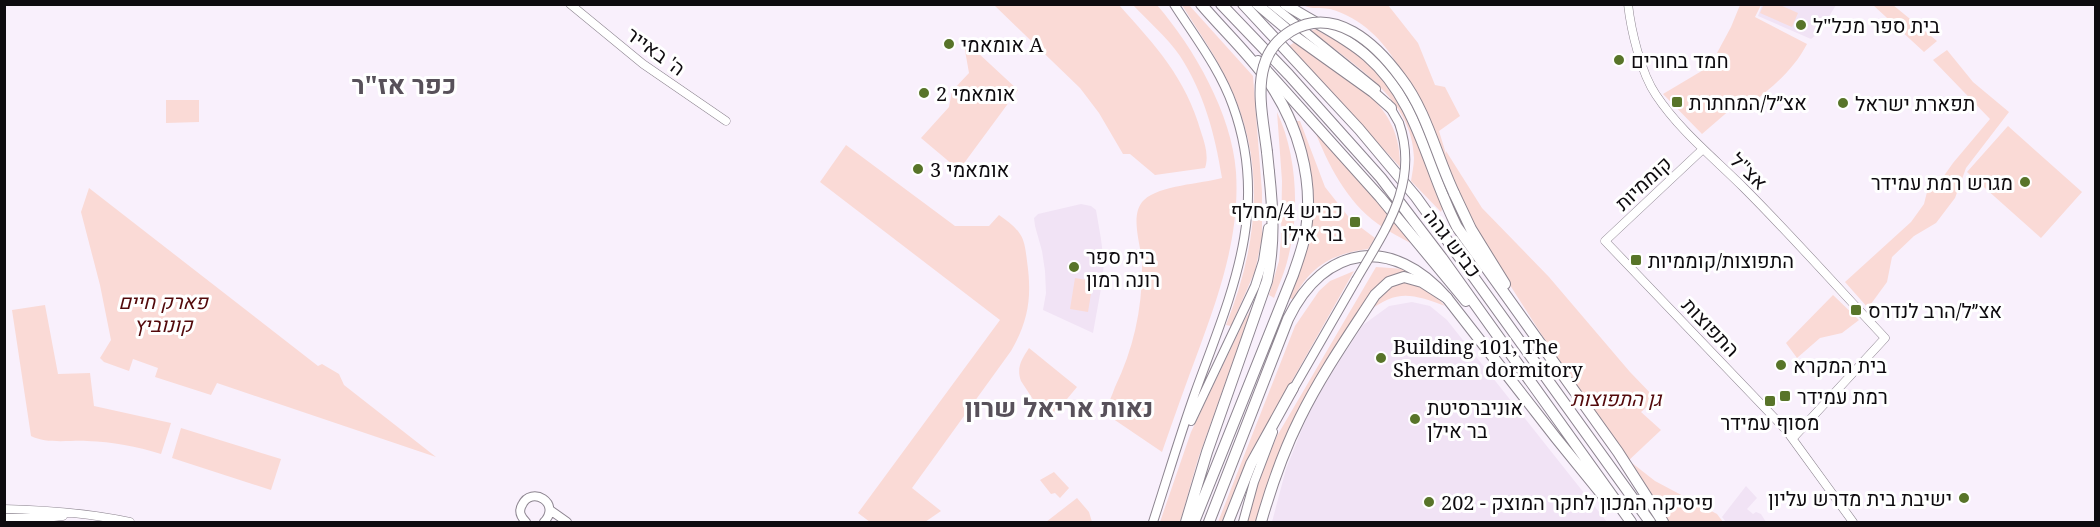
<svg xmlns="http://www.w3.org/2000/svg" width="2100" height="527" font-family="'Noto Serif',Heebo,serif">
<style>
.built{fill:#f1e3f5}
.green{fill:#fadad6}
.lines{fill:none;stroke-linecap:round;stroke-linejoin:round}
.tertiary-casing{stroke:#8d8590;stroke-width:9}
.secondary-casing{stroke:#8d8590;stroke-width:10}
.trunk-casing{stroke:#8d8590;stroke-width:12}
.motorway-casing{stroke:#8d8590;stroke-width:12}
.tertiary{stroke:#fff;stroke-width:8}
.secondary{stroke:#fff;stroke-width:8}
.trunk{stroke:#fff;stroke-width:10}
.motorway{stroke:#fff;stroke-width:10}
.secondary-bridge-casing{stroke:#8d8590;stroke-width:10;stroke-linecap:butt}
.trunk-bridge-casing{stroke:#8d8590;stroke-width:12;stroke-linecap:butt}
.secondary-bridge{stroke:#fff;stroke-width:8}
.trunk-bridge{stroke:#fff;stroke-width:10}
.poi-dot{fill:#587429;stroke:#fff;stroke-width:2}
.labels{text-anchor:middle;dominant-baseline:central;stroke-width:6;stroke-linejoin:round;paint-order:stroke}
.poi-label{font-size:20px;fill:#0e0b0f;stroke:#fff;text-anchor:start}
.street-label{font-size:20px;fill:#0e0b0f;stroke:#fff}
.park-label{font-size:20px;font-style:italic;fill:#53090b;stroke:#fff}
.district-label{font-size:26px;font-weight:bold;fill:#58515a;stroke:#fff}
</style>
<rect width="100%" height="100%" fill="#f9f0fc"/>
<path class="built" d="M1762,5H1836L1819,33L1811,39L1758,16Z
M1081,204L1091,206L1096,210L1101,239L1104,263L1102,283L1093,333L1043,310L1046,293L1045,271L1042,251L1035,226L1034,218L1038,214Z
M1412,302L1430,306L1447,320L1607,522H1272L1286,469L1314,399L1363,325L1389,306Z
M1746,486L1757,498L1747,509L1753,514L1756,512L1761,514L1766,522H1726L1722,517Z"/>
<path class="green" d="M1764,4L1780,5L1798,13L1792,27L1760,13Z
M994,5H1119C1155,45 1186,78 1201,132C1205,144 1209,156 1205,168L1155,175L1130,154H1123L1099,113L1080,88Z
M1133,5H1157C1194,48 1232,114 1236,172C1240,234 1220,292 1199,349C1186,383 1174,418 1162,452L1103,412C1109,404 1112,395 1115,387C1134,348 1143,306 1142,262C1141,245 1129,214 1144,200C1160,185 1201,184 1222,178C1215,134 1204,93 1180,56C1167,37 1148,21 1133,5Z
M1182,5H1189L1253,76L1262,192V238L1255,271L1231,326L1226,325C1258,245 1267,164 1229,84C1216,56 1198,31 1182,5Z
M1303,5H1388L1418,43L1435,85L1445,87L1460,116L1439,131L1446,154V151L1482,208L1549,277L1630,372L1656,399L1641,412L1661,430L1627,462L1573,384L1480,238L1400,69C1384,41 1362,18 1330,9C1320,7 1312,10 1303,5Z
M1740,5H1761L1755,17L1807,44C1794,69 1774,86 1752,103L1739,102L1702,134L1663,94L1710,66L1731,27Z
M1873,5H1893L1937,41L1924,52Z
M1315,29C1335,40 1356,51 1373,68C1410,105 1424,159 1443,207L1441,212L1411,181C1412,174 1414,165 1414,158C1413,98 1352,64 1311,31Z
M963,39L1018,90L959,170L921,138L949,107L952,91L969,73Z
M1295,42C1342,78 1402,98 1400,167L1289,46Z
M1947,50L1973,82L2009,112L1966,168L1955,198L1936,223L1914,236L1892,257L1887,282L1868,308L1845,282L1911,222L1924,204L1927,192L1941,180L1953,163L1990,119L1933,60Z
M166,100H199V122L166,123Z
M1277,112C1297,154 1300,213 1288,258C1285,271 1279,285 1274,298L1269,295L1279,261L1281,239L1282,181Z
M1296,121H1300L1325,187L1351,220L1375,238L1368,249C1331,254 1311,266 1293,299L1289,298C1317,233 1323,188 1296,121Z
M2008,126L2082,192L2041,238L1967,172Z
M1314,129L1414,245C1402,238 1389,232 1378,224C1346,201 1328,164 1314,129Z
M846,145L955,226H989L999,215C1006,220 1015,226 1020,234C1025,241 1026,253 1027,261C1032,296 1029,320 1011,351L912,488L941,511L925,522H870L858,513L1000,320L820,182Z
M89,188L318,366L322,364L339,374L344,385L436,457L217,383L211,395L155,377L158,368L133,359L129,371L104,362L100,358L111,340L100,285L81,212Z
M1376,267L1405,269L1415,273L1387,278L1285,438L1272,470L1257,522H1247L1260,476L1277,436Z
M1354,271L1270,420L1246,466L1222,522H1218L1295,326L1319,291L1330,281Z
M1075,278L1093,281L1088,312L1070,309Z
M1400,282C1419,283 1432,291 1445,306C1412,294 1397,289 1368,312L1386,289Z
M1833,295L1859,320L1842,333L1820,338L1797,358L1786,343Z
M45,305L58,374L90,373L94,406L171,423L161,454C136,446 113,442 87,441C70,440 46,444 31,436L12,310Z
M1252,308L1198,459L1180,522H1160L1191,432L1244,321Z
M1029,348L1077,387L1057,411L1045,413L1040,410L1021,381C1016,367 1022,359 1029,348Z
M181,428L281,459L271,490L172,458Z
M1632,463L1655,481L1717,514L1723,522H1669Z
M1054,472L1069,488L1060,498L1055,493L1051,494L1040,480Z
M1077,498L1089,512L1092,522H1046Z"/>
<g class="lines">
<g class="tertiary-casing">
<path id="tertiary" d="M570,4L643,64L726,121
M1628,4C1631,31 1641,73 1656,95C1680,131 1714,158 1744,188C1793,237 1838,288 1885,338L1793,438
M1703,149L1605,241L1786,430L1853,522
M4,509C46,510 89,513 130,522
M4,518H44L63,516"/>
</g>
<g class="secondary-casing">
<path id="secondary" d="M1271,4L1376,89
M1388,104L1399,123
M1291,393L1356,280
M1191,421L1255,286L1263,261L1268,228
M550,510L567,522
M526,522C521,517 518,512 522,505C531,485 562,503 544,522
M1153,522C1167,479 1180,435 1195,393C1230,296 1271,211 1233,106C1220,69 1195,37 1174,4
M1243,522L1254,482L1273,432"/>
</g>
<g class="trunk-casing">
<path id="trunk" d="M1221,4L1289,75L1381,178L1442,258L1631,522
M1243,4L1359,129L1416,197L1650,522
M1257,4L1296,37L1373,92L1391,108
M1285,4C1312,22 1343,35 1367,56C1419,101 1427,169 1457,227L1618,452L1663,522
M1258,61L1380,197L1466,301
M1267,152L1269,172
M1454,193L1471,229L1505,284
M1261,522C1271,487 1283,452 1300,418C1321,375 1349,335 1375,295L1389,282L1404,277L1422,282L1447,298L1556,438L1608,502"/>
</g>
<g class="motorway-casing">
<path id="motorway" d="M1186,522L1207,452L1267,281C1275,244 1273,209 1269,172
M1194,522L1293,275C1298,260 1304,245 1306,230C1314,179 1298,124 1268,81C1249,54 1223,30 1201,4
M1209,522L1288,319C1324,244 1393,235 1447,298
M1228,522L1251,464L1293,388"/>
</g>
<use href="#tertiary" class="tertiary"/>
<use href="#secondary" class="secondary"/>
<use href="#trunk" class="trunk"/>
<use href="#motorway" class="motorway"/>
<g class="secondary-bridge-casing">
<path id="secondary-bridge" d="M1356,280C1385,230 1420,183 1399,123"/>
</g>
<g class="trunk-bridge-casing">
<path id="trunk-bridge" d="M1267,152C1264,126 1256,92 1264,66C1268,51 1278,39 1291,31C1335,5 1376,44 1401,78C1427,112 1436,155 1454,193"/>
</g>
<use href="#secondary-bridge" class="secondary-bridge"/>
<use href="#trunk-bridge" class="trunk-bridge"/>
</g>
<g class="poi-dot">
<circle cx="1801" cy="25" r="6"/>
<circle cx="949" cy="44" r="6"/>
<circle cx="1619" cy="60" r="6"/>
<circle cx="924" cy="93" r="6"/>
<rect x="1671" y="96" width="12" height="12" rx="3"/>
<circle cx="1843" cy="103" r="6"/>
<circle cx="918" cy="169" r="6"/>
<circle cx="2025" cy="182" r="6"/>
<rect x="1349" y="216" width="12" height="12" rx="3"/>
<rect x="1630" y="254" width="12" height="12" rx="3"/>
<circle cx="1074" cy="267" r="6"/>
<rect x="1850" y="304" width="12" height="12" rx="3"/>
<circle cx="1381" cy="358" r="6"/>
<circle cx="1781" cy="365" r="6"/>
<rect x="1779" y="390" width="12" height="12" rx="3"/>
<rect x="1764" y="395" width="12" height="12" rx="3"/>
<circle cx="1415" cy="419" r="6"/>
<circle cx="1964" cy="498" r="6"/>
<circle cx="1429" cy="502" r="6"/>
</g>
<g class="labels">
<g class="poi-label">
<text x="1813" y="25">בית ספר מכל"ל</text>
<text x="961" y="44">אומאמי A</text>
<text x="1631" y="60">חמד בחורים</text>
<text x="936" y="93">אומאמי 2</text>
<text x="1689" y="102">אצ״ל/המחתרת</text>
<text x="1855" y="103">תפארת ישראל</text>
<text x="930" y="169">אומאמי 3</text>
<text x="2013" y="182" text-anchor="end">מגרש רמת עמידר</text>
<text x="1343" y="210" text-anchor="end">כביש 4/מחלף<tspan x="1343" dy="23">בר אילן</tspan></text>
<text x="1086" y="256">בית ספר<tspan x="1086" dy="23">רונה רמון</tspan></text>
<text x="1648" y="260">התפוצות/קוממיות</text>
<text x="1868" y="310">אצ״ל/הרב לנדרס</text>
<text x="1393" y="346">Building 101, The<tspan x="1393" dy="23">Sherman dormitory</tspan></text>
<text x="1793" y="365">בית המקרא</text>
<text x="1797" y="396">רמת עמידר</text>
<text x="1427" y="407">אוניברסיטת<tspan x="1427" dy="23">בר אילן</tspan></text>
<text x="1770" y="422" text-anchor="middle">מסוף עמידר</text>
<text x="1952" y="498" text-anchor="end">ישיבת בית מדרש עליון</text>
<text x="1441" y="502">202 - פיסיקה המכון לחקר המוצק</text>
</g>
<g class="street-label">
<text transform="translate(656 51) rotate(36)">ה' באייר</text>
<text transform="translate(1749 171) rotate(44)">אצ"ל</text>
<text transform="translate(1643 183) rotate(-43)">קוממיות</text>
<text transform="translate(1453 243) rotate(53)">כביש גהה</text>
<text transform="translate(1711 327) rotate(46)">התפוצות</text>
</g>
<g class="park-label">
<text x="163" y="301">פארק חיים<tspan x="163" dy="23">קונוביץ</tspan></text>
<text x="1616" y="398">גן התפוצות</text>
</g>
<g class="district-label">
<text x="404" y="84">כפר אז"ר</text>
<text x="1059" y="407">נאות אריאל שרון</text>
</g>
</g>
<rect width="2100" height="527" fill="none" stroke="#0e0b0f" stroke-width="12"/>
</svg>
